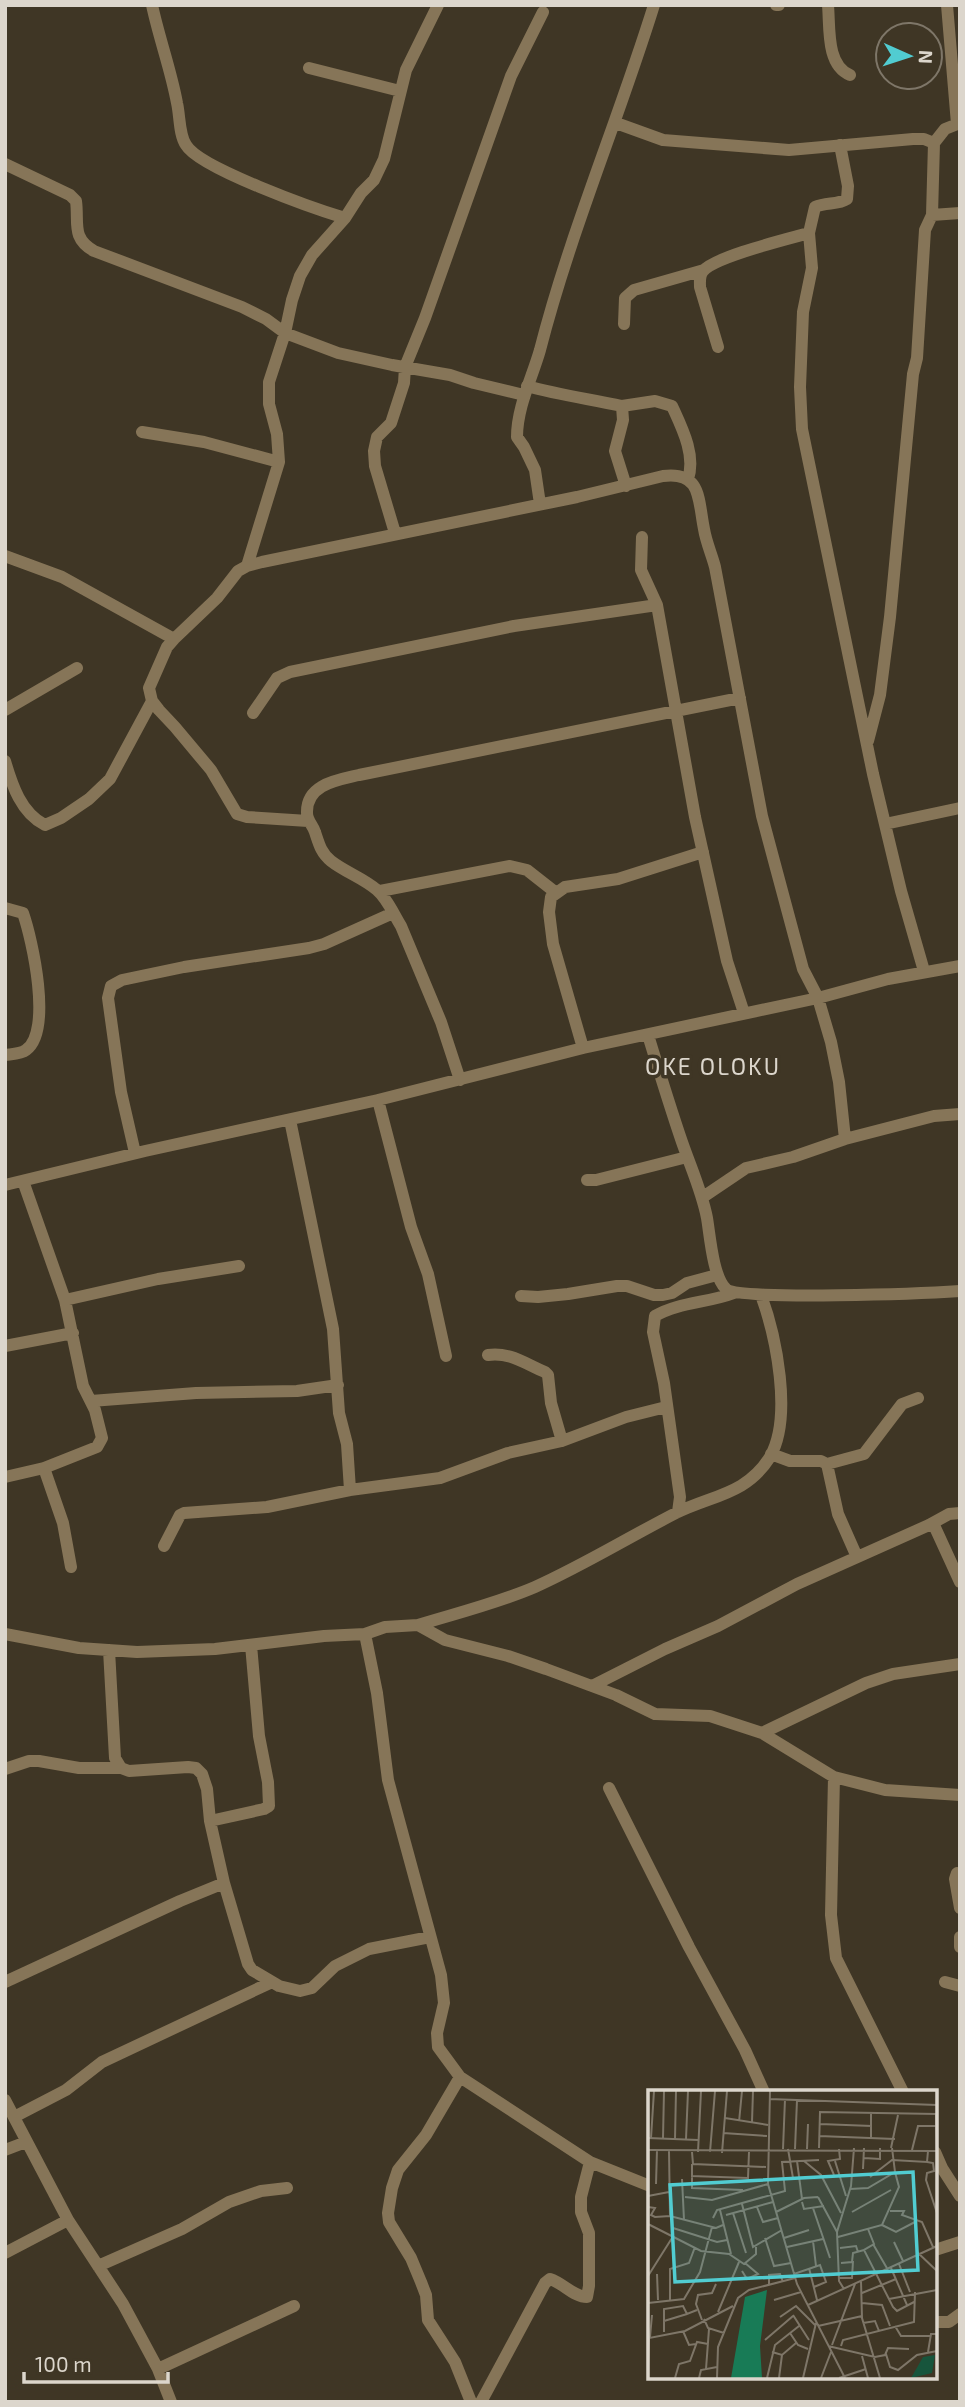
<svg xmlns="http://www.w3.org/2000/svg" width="965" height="2407" font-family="'Exo 2',sans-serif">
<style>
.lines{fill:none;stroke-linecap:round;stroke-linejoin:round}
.minor{stroke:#867558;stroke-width:12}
.labels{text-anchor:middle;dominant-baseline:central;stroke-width:7;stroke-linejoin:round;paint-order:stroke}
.quarter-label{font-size:23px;letter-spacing:2px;fill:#dcd6cc;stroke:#3f3625}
.inset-road{fill:none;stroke:#7e7668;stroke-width:2}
.view{fill:#51ccd1;fill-opacity:0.15;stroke:#51ccd1;stroke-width:3.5}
.inset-edge{fill:none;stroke:#dcd6cc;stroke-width:3.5}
</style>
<rect width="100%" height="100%" fill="#3f3625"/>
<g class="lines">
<path class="minor" d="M152,5C159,38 171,70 177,103C180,116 179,135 186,145C199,168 315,209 345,218
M776,5H779
M828,5C830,28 826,65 850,75
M947,5L957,124
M309,68L400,91
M616,123L663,140L789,150L913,139H924L934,143L945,129L960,123
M840,145L848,186L847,199C838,205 826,202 815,207L809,233L812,268L803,312L800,387L802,429L873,774L901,891L924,971
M5,164L70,195L76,201C79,223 71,238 94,251L242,307L266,319L285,333L338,353L392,365L450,375L474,383L524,395
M932,215L934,143
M624,324L625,298L634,290L704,270
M718,347L700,287C700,281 699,276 703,271C716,256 788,239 809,233
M527,386C559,395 590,399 622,406L623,420L615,451L626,486
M622,406L655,401L672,406C682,428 696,455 688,479
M142,432L204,442L279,462
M540,504L535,470L524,447L517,437C517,407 532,378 540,350C570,233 618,121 654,5
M395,533L375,466L374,451L377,437L391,423L404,383L405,367L425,318L511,76L543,12
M642,537L641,570L657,605L695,817L727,961L744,1013
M5,556L62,577L174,639
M247,566L279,462L277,434L269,404V382L285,333L292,300L300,276L312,255L345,218L361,193L374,180L384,159L406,70L438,5
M5,710L77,668
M253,713L277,678L290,672L514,626L657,605
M868,741L880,695L890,617L913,374L917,358L925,230L932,215L960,213
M5,761C12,785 21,813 45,825L61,818L89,799L110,779L152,701
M308,821L247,817L237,814L211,770L175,727L159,710L152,701L149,688L167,647L174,639L217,598L238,571L247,566L262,562L577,497L663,476C702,471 698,500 704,529C706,542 712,555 715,567L762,816L803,969L818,998L831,1042L839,1082L845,1139L934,1116L960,1114
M885,824L960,808
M380,891L510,866L527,870L555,892
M5,908L23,913C32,939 53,1031 26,1050C21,1054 12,1054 5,1055
M648,1035C659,1071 670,1107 682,1142C691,1168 702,1192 707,1218C710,1236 713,1277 726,1289C740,1301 931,1293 960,1291
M583,1048L553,944L549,912L551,897L565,887L618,879L703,852
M460,1080L441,1022L401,926C394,915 387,898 377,890C363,878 345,872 331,861C321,853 319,844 315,832C313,825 307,821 307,813C306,784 338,780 359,775L740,698
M378,1100L411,1227L428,1274L446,1356
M290,1120L333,1329L339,1413L347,1444L350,1490
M135,1153L121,1092L108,998L111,986L122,980L184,967L309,948L324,944L393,913
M587,1180H596L687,1157
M5,1185L145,1151L378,1100L583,1048L818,998L888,979L960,966
M703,1197L746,1168L793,1157L845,1139
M521,1296L538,1297L568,1294L617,1286H627L654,1295H663L672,1293L687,1283L717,1275
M65,1300L158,1279L239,1266
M5,1346L73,1333
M488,1355C511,1352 525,1364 545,1372L548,1375L551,1403L562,1441
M91,1401L196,1393L297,1391L338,1385
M771,1454L790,1461H821L827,1464L838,1514L857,1557
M827,1464L864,1454L902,1404L918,1398
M44,1468L63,1523L71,1567
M5,1477L44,1468L97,1447L102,1438L95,1410L83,1386L65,1300L23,1181
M678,1512L680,1497L664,1383L653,1332L655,1316C679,1302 708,1303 734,1293
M933,1523L960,1582
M164,1546L180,1515L184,1513L267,1507L350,1490L440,1478L508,1453L562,1441L626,1417L666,1407
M418,1625C457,1613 498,1603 535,1587C584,1565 629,1537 676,1513C712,1495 746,1495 770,1457C793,1417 776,1336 761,1295
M5,1634L79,1648L137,1652L215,1649L324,1636L365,1634L385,1627L418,1625L445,1640L508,1656L546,1669L616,1695L655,1714L710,1716L762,1733L834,1777L885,1790L960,1795
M365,1634L377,1693L388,1780L441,1975L444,2003L437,2033L438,2047L460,2077L590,2162L650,2186
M109,1650L115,1758L121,1768L129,1771L188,1767L196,1768L202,1774L207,1789L210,1821L224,1883
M592,1686L665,1649L718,1626L797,1584L929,1525L949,1514L960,1513
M762,1733L866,1683L893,1674L960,1664
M5,1769L29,1761H39L79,1768H121
M834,1777L831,1915L836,1958L903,2092
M609,1788L689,1947L745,2050L764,2092
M210,1821L264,1809L269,1806L268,1782L259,1736L251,1645
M957,1873L955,1879L960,1908
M960,1937V1947
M5,1982L180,1901L224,1883L248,1964L252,1970L279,1986L300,1991L312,1988L335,1966L369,1949L430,1937
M945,1982L960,1986
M460,2077L426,2135L398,2170L392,2188L388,2213L389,2222L411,2258L421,2282L426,2295L428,2320L455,2362L471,2402
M5,2100L68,2220L123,2304L158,2369L171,2402
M14,2117L66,2090L102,2062L272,1982
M5,2150L26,2142
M935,2152L942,2168L960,2196
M935,2250L960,2242
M5,2253L68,2220
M98,2266L182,2229L229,2202L261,2191L287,2188
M935,2322H949L960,2314
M158,2369L294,2306
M481,2402L545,2283L550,2279C563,2283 574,2297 587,2297L589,2286V2233L581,2212V2197L590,2162"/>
</g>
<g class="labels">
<g class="quarter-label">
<text x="713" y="1066">OKE OLOKU</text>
</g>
</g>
<g transform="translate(648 2090)">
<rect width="289" height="289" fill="#3f3625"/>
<path d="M287,265L284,283L263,288L275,267Z" fill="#17553c"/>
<path d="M119,200L112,256L114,288H83L97,207Z" fill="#187b56"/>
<path class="inset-road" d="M122,1L120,94L149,194L197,288M121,9L289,15M288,24L289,55M77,28L120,35M91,32L94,1M104,32L105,1M172,34L224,36M75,43L119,46M171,46L247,49M0,48L50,50M3,48L6,1M15,48L16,1M223,48V24M27,49L28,1M38,49L40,1M171,58L172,22L289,24M243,58L250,25M135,59L137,9M140,59L145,88M147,59L149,10M159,59L160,34M0,60L289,61M264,60L270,36H288M21,61L22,126M44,62L45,74L118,77M50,62L53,1M62,62L67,1M74,63L79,1M216,68L232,69V58M149,71L154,109M156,71L173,85L193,123M187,71L198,106M279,72L285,73L286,81L279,83L278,90L289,123M44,74V98L95,100M215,79L216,58M186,85L180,71L192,69L191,59M43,86L100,88L101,62M222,87L244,70L279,72L280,61M34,89L36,130M8,94L9,60M202,99L220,98L247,82L244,58M0,106L21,102M37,107L64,110L120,94M170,107L189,142M154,112L156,119L176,116M94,114L105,157L134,140M0,117L7,118L3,125L7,127L22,126L68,138L75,135M109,117L115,132L130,128M165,118L182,168M72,120L83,164M242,121H256L254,125L274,132L285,157M128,122L156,108L170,107M204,122L243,100M85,123L98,163M78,125L125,112M65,128L69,120L137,101L134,72L171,70M0,134L53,161L81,164L96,174L108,164V157M234,135L248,142L267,132M25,138L69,152L79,150M220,139L226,154L216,160L245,217L249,221L266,212M190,147L234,135L251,97L247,82M117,148L126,176L143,173M136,148L161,140M165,151L168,176M246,152L255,171M225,154L240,180M139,157L175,149M192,158L208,156L210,162M269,162L289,181M193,173L204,172L205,163L216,160M251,174L262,202M161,178L169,210M243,178L259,215M94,181L99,189L110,184L97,173M9,184L10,210M146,184L172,175L178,192L166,197M0,186L24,148M191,188H204L205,171M213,191L214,228L232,288M121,196V185L132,184L135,192M196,199L191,191L189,142L203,96L206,58M214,203L248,189M241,209L289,200M22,210V179L41,173L47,157M126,210L153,202M0,213L36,209L52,182L64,137M214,213L234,215L242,236M160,215L289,156M70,222L91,172M145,225L161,250M132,227L148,216L167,235M56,229L60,238L76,243M54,230L48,214L50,205L64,203L68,194M16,231L39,224M215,233L227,231L231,241M170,236L214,226M247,236L253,246H283M35,241L41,255L48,254M16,242V219L35,216L39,224L49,220M142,243L150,255L160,259M2,247L4,225M117,250L145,226M184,255L207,194M180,256L227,267L237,265L240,258L261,259M193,256L195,250L266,232L267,202M124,262L134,265L148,253M280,262L283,244H289M238,264L242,277L250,280L269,265L289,261M214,266L220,288M0,276L1,248L37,241L85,216M58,279L61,239M27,288L31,274L42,271L49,252L60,254M51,288L53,280L69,277M69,288L70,257L90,208L101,200L147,188M119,288L127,255L151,236M131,288L134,265M155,288L168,233M173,288L183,262M191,288L218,279"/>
<path class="view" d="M265,82L270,180L27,192L22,95Z"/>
<rect width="289" height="289" class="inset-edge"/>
</g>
<rect width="965" height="2407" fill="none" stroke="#dcd6cc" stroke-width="14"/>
<g transform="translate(909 56) rotate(93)"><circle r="33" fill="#3f3625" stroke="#7e7668" stroke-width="2"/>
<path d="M0-5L12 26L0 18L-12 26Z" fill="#51ccd1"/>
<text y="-10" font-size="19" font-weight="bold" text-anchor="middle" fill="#dcd6cc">N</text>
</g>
<path d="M24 2372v10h144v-10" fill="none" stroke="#dcd6cc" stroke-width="3.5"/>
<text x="35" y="2372" font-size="21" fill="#dcd6cc" stroke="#3f3625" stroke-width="5" paint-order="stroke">100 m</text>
</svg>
